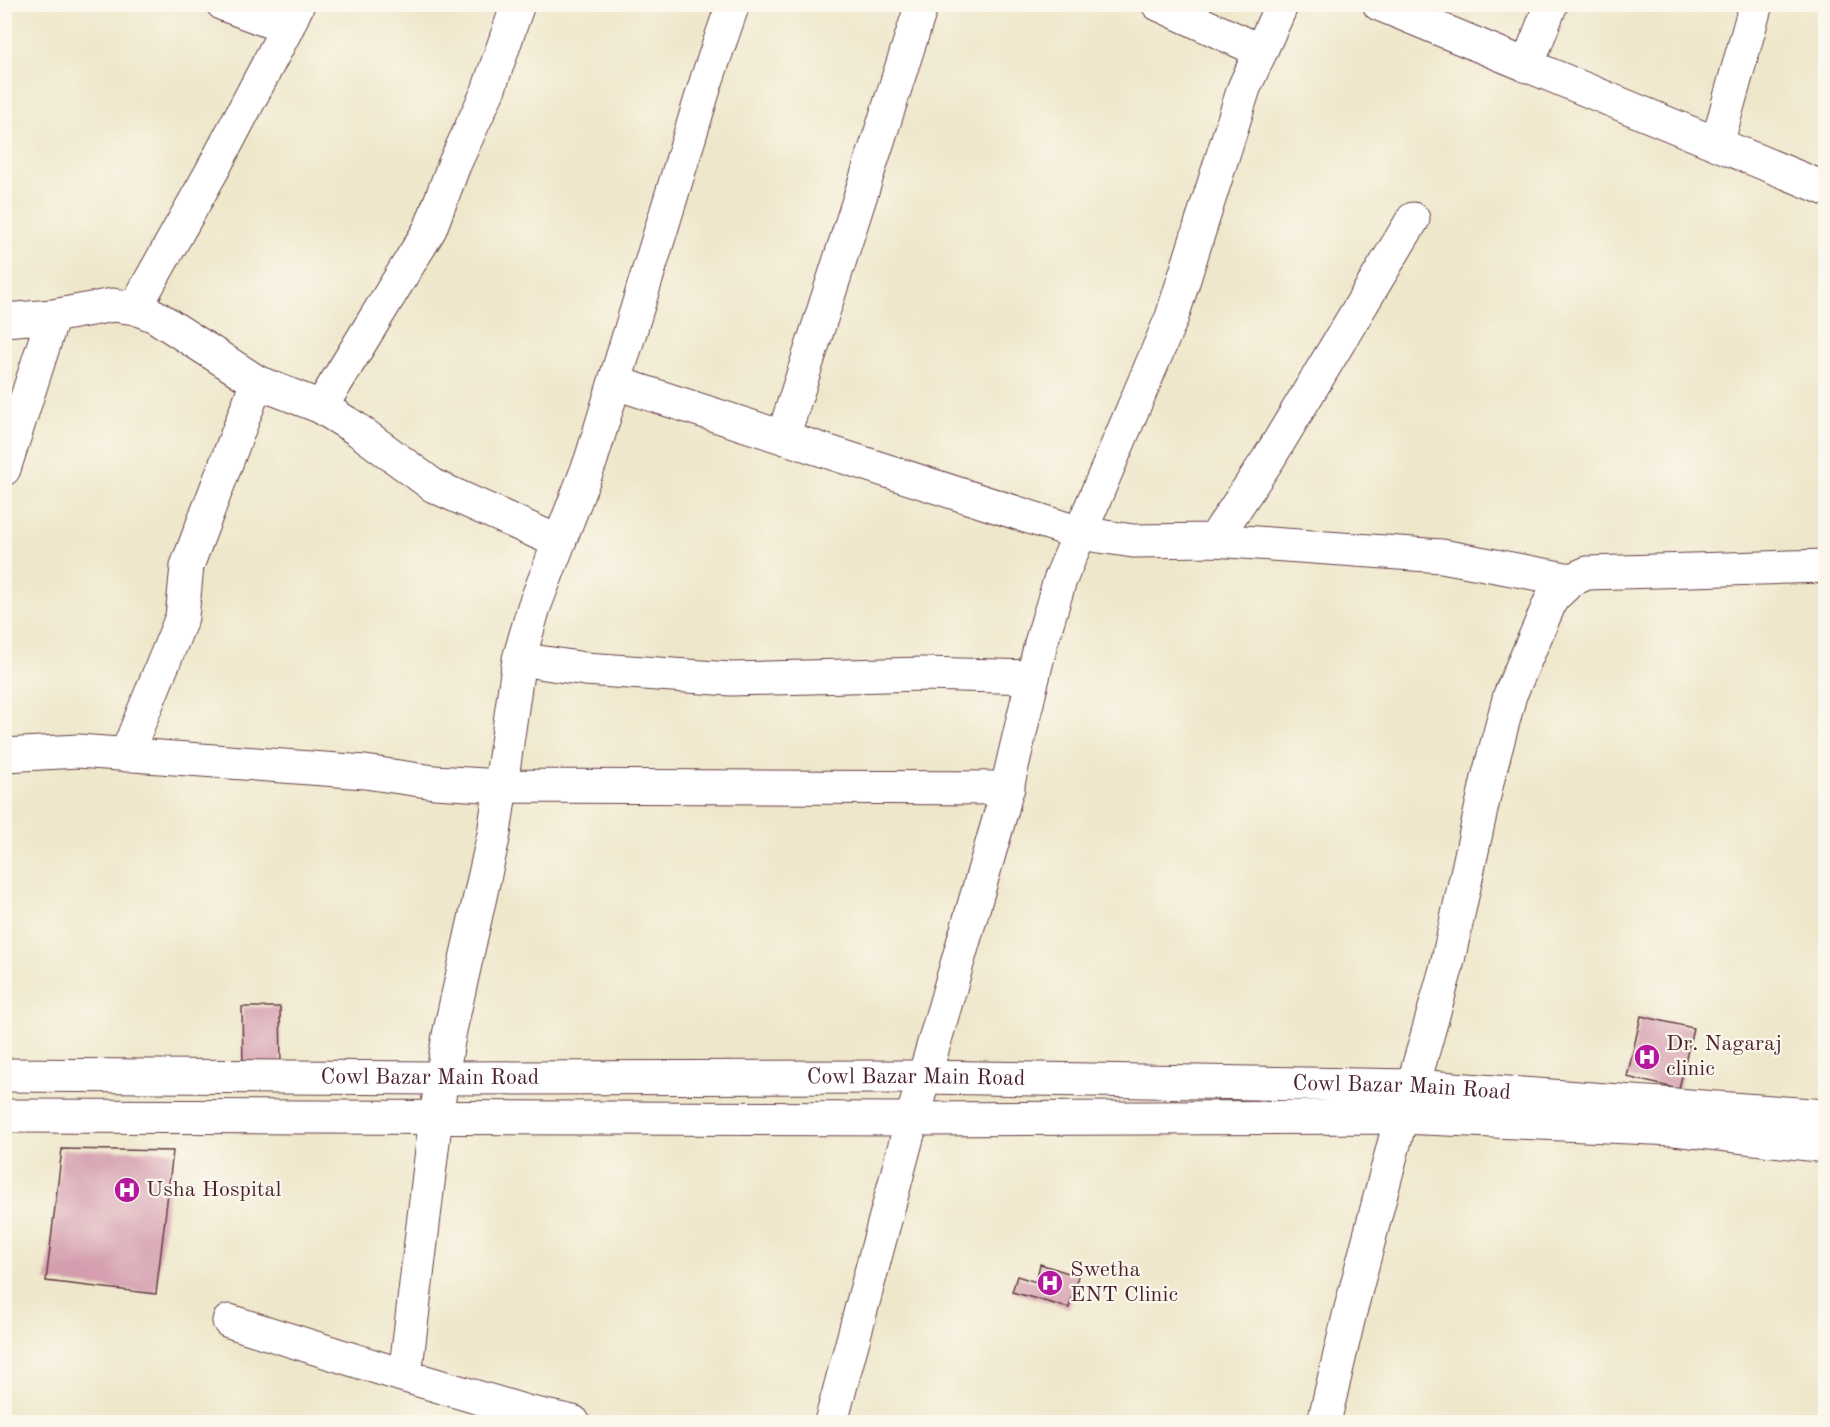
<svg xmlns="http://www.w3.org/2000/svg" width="1830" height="1427" font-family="'Old Standard TT',serif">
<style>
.building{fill:#d49dae}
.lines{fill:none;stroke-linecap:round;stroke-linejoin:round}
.minor-casing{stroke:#633d43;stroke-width:35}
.tertiary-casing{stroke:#633d43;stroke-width:35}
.minor{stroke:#fff;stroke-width:33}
.tertiary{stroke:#fff;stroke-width:33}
.labels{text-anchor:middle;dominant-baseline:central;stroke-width:4.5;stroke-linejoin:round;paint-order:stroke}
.poi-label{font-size:22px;fill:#4a1f2b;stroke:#fbf7ec;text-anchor:start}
.street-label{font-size:22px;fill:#4a1f2b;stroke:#fbf7ec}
</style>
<rect width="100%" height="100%" fill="#fbf7ec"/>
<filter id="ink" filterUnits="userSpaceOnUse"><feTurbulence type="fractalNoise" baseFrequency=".0167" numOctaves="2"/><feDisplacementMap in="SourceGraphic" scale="12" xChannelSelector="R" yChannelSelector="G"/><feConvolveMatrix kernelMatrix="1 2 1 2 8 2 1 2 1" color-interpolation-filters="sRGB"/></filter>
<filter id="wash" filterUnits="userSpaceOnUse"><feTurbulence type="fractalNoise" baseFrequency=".008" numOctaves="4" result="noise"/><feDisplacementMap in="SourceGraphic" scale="24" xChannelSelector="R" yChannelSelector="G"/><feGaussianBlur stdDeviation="1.35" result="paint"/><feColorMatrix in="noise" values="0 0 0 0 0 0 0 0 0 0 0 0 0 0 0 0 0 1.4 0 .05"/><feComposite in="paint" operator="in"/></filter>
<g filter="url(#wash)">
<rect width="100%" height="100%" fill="#efe7cb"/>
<g id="blocks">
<path class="building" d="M242,1007H280L281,1065H243Z
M1641,1016L1693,1028L1679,1089L1627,1077Z
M62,1149L173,1151L156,1294L46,1281Z
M1040,1264L1078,1276L1069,1308L1012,1292L1017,1276L1036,1282Z"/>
</g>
</g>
<g filter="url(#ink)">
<use href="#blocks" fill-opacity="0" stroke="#633d43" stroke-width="1.5"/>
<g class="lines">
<g class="minor-casing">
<path id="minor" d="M223,4L287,28
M1158,4L1261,51
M1379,4L1826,189
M1527,66L1551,4
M1717,144L1756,4
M135,308L212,171L287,28L298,4
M4,320L53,316L113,305L135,308L155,316L257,382L321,407L355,428L434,486L559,542
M616,383L1079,533L1133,541L1214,540L1442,556L1571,580
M321,407L430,229L454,165L488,91L518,4
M783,437L922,4
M4,469L53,316
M1214,540L1269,458L1413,219
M519,659L585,669L731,679L924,674L1033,677
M4,755L78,751L365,772L434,782L502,786L1008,788
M126,755L182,617L187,566L257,382
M229,1321L405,1376
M573,1422L527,1412L405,1376L436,1116L449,1035L494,834L519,659L534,607L591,460L707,79L733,4
M1324,1422L1350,1312L1401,1117L1413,1086L1446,969L1488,778L1510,695L1552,598L1571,580L1587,573L1826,566"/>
</g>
<g class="tertiary-casing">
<g id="tertiary">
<path id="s1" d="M4,1075L442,1078L924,1077L1413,1086L1826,1116"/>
<path d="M4,1116L912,1119L1401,1117L1674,1129L1826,1146"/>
<path d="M831,1422L912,1119L1002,809L1041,643L1060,580L1172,317L1244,88L1282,4"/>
</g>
</g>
<use href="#minor" class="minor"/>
<use href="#tertiary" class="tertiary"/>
</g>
</g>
<defs>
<g id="hospital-disc" transform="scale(1.35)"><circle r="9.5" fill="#b5179e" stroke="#fbf7ec"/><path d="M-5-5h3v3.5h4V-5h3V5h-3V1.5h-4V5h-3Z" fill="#fff"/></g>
</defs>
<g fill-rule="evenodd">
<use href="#hospital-disc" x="1647" y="1057"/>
<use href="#hospital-disc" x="127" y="1190"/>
<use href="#hospital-disc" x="1050" y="1283"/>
</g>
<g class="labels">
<g class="poi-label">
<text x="1666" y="1044">Dr. Nagaraj<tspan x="1666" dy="25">clinic</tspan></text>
<text x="146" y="1190">Usha Hospital</text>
<text x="1070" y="1270">Swetha<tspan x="1070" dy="25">ENT Clinic</tspan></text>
</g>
<g class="street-label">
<text stroke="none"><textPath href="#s1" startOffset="426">Cowl Bazar Main Road</textPath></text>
<text stroke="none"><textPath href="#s1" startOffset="912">Cowl Bazar Main Road</textPath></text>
<text stroke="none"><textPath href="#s1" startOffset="1398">Cowl Bazar Main Road</textPath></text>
</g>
</g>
<rect width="1830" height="1427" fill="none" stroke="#fbf7ec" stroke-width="24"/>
</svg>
